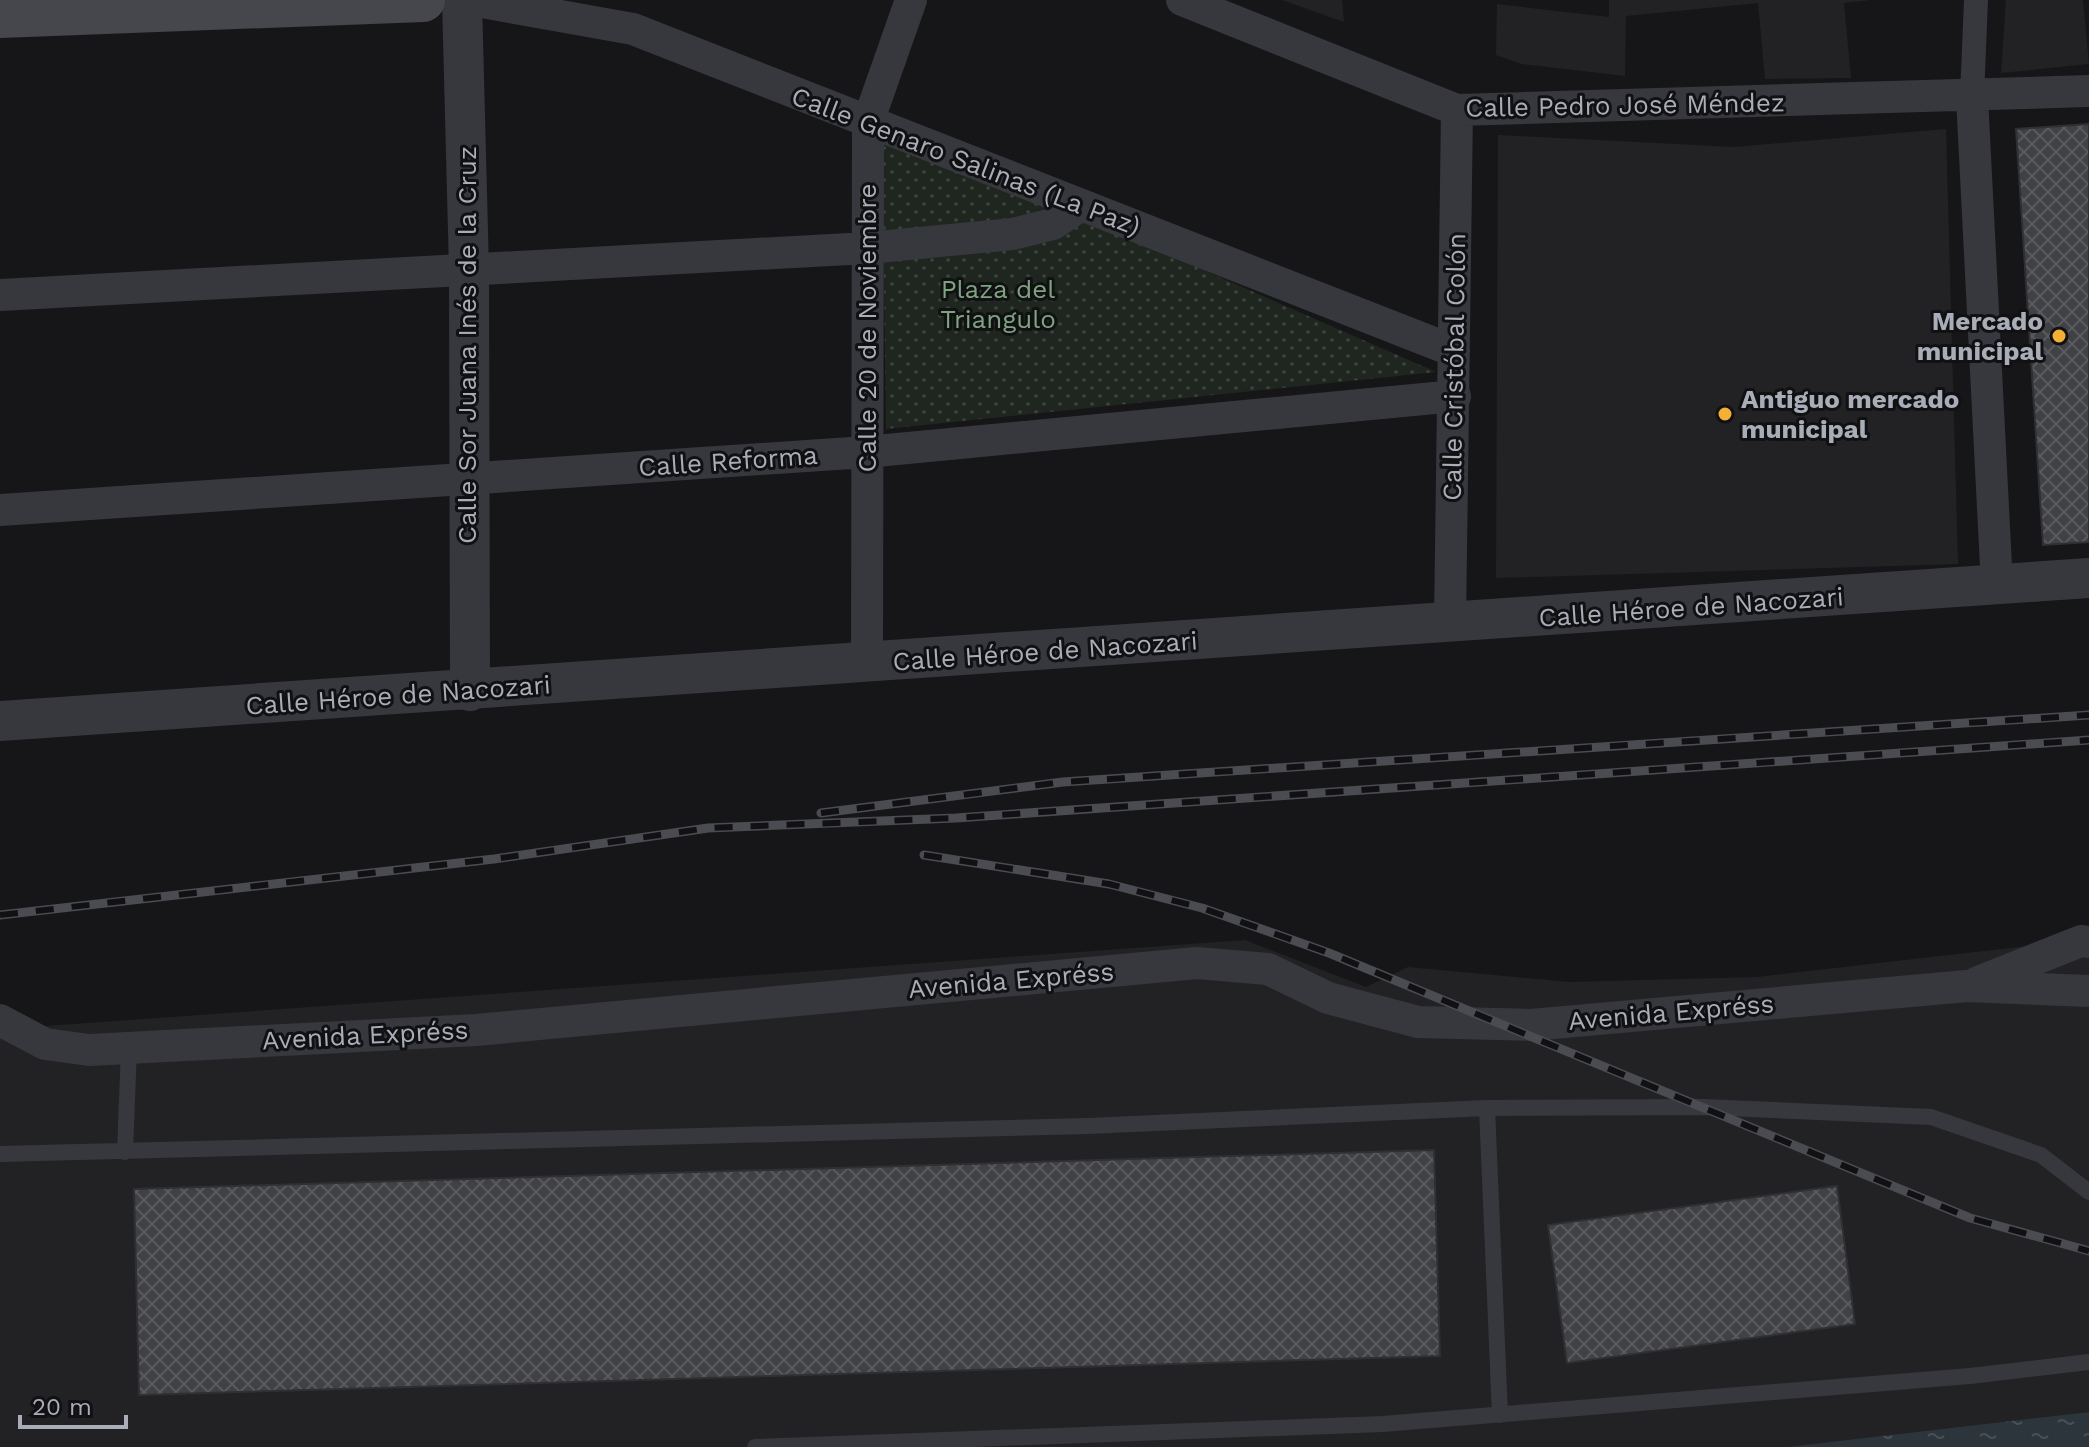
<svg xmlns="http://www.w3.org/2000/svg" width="2089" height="1447" font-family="'Work Sans',sans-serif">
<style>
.built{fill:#222225}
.park{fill:url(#park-dots)}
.water{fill:url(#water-ripples)}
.building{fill:url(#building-cross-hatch);stroke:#303034;stroke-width:2}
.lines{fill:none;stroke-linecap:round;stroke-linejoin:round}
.service{stroke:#37383d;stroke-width:16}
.pedestrian{stroke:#37383d;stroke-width:24}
.minor{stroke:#37383d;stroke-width:32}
.tertiary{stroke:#37383d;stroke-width:40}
.secondary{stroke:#45474d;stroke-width:44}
.rail-casing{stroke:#4a4c52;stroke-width:9}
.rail{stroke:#111113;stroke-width:6;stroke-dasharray:18;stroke-linecap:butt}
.poi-dot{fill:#f2b134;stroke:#111113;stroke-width:3}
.labels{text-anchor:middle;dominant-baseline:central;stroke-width:6;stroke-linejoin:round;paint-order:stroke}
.street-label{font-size:26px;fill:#a8adb8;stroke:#111113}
.park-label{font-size:26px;fill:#7fa381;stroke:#111113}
.poi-label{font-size:26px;font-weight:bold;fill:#a8adb8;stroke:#111113;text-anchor:end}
</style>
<defs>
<pattern id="park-dots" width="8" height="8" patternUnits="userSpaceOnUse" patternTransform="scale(2)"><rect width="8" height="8" fill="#1e261f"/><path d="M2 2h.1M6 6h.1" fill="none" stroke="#3c433d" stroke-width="1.8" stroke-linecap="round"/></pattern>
<pattern id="water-ripples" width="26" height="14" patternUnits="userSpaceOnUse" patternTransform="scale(2)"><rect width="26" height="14" fill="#2c353c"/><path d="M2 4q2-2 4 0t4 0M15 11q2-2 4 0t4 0" fill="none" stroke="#485056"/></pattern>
<pattern id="building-cross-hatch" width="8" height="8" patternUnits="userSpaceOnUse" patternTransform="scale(2)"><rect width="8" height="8" fill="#404145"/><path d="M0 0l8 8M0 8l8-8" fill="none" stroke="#595a5e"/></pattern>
</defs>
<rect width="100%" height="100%" fill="#161618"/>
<path class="built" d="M1282,0H1342L1344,22Z
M1609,0H1871L1844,3L1851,78L1765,79L1758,3L1626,16L1625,76L1521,64L1496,55L1497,4L1609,17Z
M2006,0H2083L2089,64L2001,73Z
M1946,129L1958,564L1496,578L1498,135L1733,147Z
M2089,939V1412L1787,1447H0V1005L32,1027L1245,940L1366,987L1408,967L1570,982L1757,977Z"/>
<path class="park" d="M882,129L1436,372L886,429Z"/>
<path class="water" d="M2089,1412V1447H1787Z"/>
<path class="building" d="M2089,124V542L2043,545L2016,129Z
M1434,1150L1440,1356L139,1395L134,1189Z
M1837,1186L1855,1324L1567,1363L1548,1225Z"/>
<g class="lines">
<path class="service" d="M1487,1108L1500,1415
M125,1152L129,1048
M0,1154L1088,1126L1487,1108L1704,1107L1931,1117L2041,1155L2089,1192
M755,1447L1383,1424L1970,1376L2089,1362"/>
<path class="pedestrian" d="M1972,97L1976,0"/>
<path class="minor" d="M471,0L633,29L1454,351
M1182,0L1457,110L2089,91
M1972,97L1997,586
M0,295L867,248L1013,234L1053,224L1080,206
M0,510L866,452L1455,396
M1450,623L1457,110
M867,663L868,122L911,0
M1978,982L2081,941L2089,942
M0,1020L45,1044L89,1050L476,1030L1197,963L1268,969L1328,998L1418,1022L1531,1025L1967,986L2089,991"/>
<path class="tertiary" d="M462,0L469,270L470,691
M0,721L2089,578"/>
<path class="secondary" d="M0,16L423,0"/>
<g class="rail-casing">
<path id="rail" d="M821,813L1063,782L2089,715
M924,855L1109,884L1202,908L1329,953L1970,1218L2089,1251
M0,915L494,859L708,828L956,818L2089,740"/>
</g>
<use href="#rail" class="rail"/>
</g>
<g class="poi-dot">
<circle cx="2059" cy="336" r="8"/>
<circle cx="1725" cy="414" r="8"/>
</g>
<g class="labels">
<g class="street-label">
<text transform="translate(1625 105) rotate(-1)">Calle Pedro José Méndez</text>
<text transform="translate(966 161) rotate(21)">Calle Genaro Salinas (La Paz)</text>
<text transform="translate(867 328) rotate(-90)">Calle 20 de Noviembre</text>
<text transform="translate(467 345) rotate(-90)">Calle Sor Juana Inés de la Cruz</text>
<text transform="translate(1454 367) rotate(-89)">Calle Cristóbal Colón</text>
<text transform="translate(728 461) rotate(-4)">Calle Reforma</text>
<text transform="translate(1691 607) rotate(-4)">Calle Héroe de Nacozari</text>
<text transform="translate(1045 651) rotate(-4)">Calle Héroe de Nacozari</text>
<text transform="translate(398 695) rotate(-4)">Calle Héroe de Nacozari</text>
<text transform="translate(1011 980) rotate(-5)">Avenida Expréss</text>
<text transform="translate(1671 1012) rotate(-5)">Avenida Expréss</text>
<text transform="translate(365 1035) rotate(-3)">Avenida Expréss</text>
</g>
<g class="park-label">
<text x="998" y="289">Plaza del<tspan x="998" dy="30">Triangulo</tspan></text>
</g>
<g class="poi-label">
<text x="2043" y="321">Mercado<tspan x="2043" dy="30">municipal</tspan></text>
<text x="1741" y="399" text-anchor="start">Antiguo mercado<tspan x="1741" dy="30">municipal</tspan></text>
</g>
</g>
<path d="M20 1415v12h106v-12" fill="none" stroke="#a8adb8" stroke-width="4"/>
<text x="32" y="1415" font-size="24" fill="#a8adb8" stroke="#111113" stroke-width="6" paint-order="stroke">20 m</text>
</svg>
